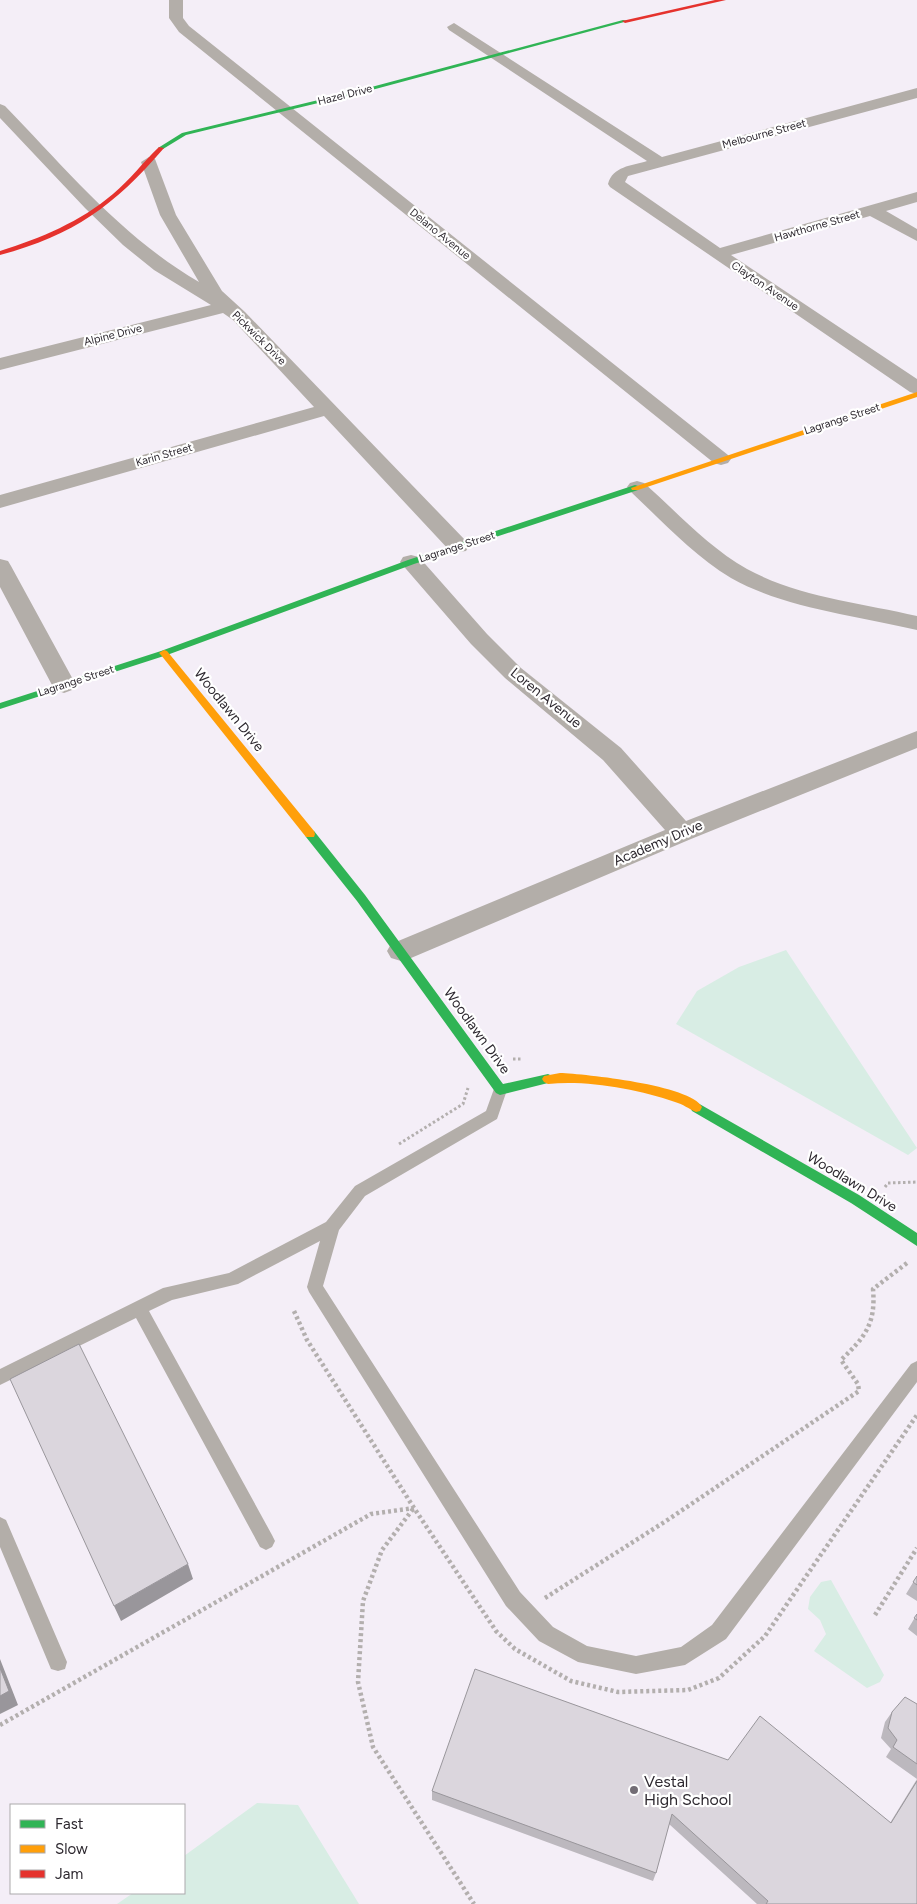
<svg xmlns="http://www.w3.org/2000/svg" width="917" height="1904" font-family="Figtree,sans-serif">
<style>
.green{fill:#d8ede4}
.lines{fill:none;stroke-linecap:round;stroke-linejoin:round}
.path-far1{stroke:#b3afae;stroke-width:3;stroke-dasharray:2.5 2.5;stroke-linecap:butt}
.path{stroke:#b3afae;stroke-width:4.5;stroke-dasharray:3 3;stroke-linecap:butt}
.lane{fill:#b3aea9;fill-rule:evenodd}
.street{fill:#b3aea9;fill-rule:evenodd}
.fast{fill:#30b455;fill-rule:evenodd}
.slow{fill:#ff9f0a;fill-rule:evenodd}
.jam{fill:#e5322d;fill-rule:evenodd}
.wall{fill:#bcb8be}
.shaded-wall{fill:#99969b}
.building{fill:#dbd6dd;stroke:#99969b}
.poi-dot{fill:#736d75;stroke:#fff;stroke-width:2}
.labels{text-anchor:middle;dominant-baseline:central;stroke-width:4.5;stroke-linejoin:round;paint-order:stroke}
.far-street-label{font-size:11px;fill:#2d282f;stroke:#fff}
.street-label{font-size:14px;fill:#2d282f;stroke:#fff}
.near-poi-label{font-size:16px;fill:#2d282f;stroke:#fff;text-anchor:start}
</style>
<rect width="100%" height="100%" fill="#f4eef7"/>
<path class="green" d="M786,950L917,1148L908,1155L676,1024L697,991L739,967Z
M831,1580L884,1675L880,1682L867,1688L814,1651L826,1634L820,1620L808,1609L810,1597L821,1582Z
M257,1803L298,1805L359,1904H117L133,1893H184V1856Z"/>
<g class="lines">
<path class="path-far1" d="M513,1059H522
M399,1144L463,1104L468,1088
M885,1187L888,1183L917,1182"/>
<path class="path" d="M294,1311L307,1340L414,1508L496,1631L515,1649L571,1681L618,1692L688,1690L719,1678L765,1636L917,1415
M413,1509L382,1550L363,1601L358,1682L373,1747L474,1904
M545,1598L666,1521L859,1391L858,1384L841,1360C865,1337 876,1324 873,1289L907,1263
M875,1615L917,1548
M0,1725L371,1514L414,1508"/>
<path class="lane" d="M500,1084L505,1086L507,1090L497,1119L365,1196L339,1230L323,1286L520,1592L553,1627L587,1646L636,1656L681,1647L712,1625L911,1364L917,1361V1382L726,1639L685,1665L636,1674L578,1662L539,1641L506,1606L309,1292L307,1287L320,1241L238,1284L172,1300L149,1311L272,1535L275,1541L272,1547L266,1550L260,1547L136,1318L0,1385V1369L163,1288L229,1273L326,1222L355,1186L486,1111L495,1086Z
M0,1517L6,1520L67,1662L65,1669L58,1671L51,1669L0,1547Z"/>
<path class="street" d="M169,0H183V18L189,26L728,455L731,459L728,463L721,465L714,463L179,32L169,18Z
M454,23L662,157L917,88V98L628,176L625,182L720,248L917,192V202L886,211L917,229V241L870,216L731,255L917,379V394L910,392L610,187L608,184C613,166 631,166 647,161L449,30L447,27Z
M0,104L5,106C66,169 123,238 199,282L160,215L141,162L149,157L155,159L176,215L222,291L245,312L466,541L469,546L466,551L458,552L450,551L324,416L0,508V495L314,407L233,320L223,313L0,370V358L211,305L154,270L123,245L85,208L0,118Z
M637,481L644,483C677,512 708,547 747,569C798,597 861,603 917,616V630C858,616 784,608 731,578C693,555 662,521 630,491L627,487L630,483Z
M411,555L419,557L487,634L521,668L621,748L686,821L917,731V748L691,839L411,958L401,961L391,958L387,951L391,944L665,830L603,760L505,678L471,644L400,562L403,557Z
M0,559L8,561L11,566L76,685L72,690L64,693L56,690L52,685L0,587Z"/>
<path class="fast" d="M623,20L628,21L368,91L186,135L163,149L158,148L182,133L364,89Z
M635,485L638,486V490L414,564L167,655L0,709V703L161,651L408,560Z
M310,830L314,831L365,895L503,1084L548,1074L552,1076L554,1079L552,1082L500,1095L496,1093L357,901L306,837L305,834L306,831Z
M696,1102L859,1195L917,1233V1246L851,1203L692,1111L690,1107L692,1103Z"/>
<path class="slow" d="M917,392V397L638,490H632L631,488Z
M164,650L167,651L314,831L315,834L314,837H306L161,655L159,653Z
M560,1073C585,1074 691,1085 702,1107L700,1111L696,1112C689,1109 683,1104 675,1102C638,1089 587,1080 548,1084L544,1082L542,1079L544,1076Z"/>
<path class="jam" d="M715,0H726L625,23L622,21Z
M159,147L164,148C114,206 74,235 0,255V251C41,238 80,222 113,194C130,180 143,162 159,147Z"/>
</g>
<path class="wall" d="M917,1576V1601L906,1594Z
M917,1614V1636L908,1629Z
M917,1704V1904H757L669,1824L656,1873L653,1881L432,1800V1791L890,1823L917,1779L886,1757L891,1749L881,1738L885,1722L892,1712Z"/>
<path class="shaded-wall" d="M188,1564L193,1579L121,1621L114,1606Z
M0,1659L18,1705L0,1714Z"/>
<path class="building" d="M79,1344L188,1564L114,1606L10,1379Z
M917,1576V1585L913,1582Z
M917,1614V1620L914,1618Z
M0,1668L9,1691L0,1696Z
M475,1669L728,1760L760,1716L891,1823L917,1781V1904H766L768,1901L672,1814L656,1873L432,1791Z
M905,1697L917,1704V1764L893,1747L897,1740L888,1728L892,1712Z"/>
<circle class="poi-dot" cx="634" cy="1790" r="5"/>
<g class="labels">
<g class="far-street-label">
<text transform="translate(345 95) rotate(-14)">Hazel Drive</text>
<text transform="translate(764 134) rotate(-15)">Melbourne Street</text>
<text transform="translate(817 226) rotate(-16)">Hawthorne Street</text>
<text transform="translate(440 234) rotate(39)">Delano Avenue</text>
<text transform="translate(765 286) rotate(34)">Clayton Avenue</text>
<text transform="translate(113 335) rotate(-14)">Alpine Drive</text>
<text transform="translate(259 338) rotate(45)">Pickwick Drive</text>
<text transform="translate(842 419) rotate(-18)">Lagrange Street</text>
<text transform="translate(164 455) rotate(-16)">Karin Street</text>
<text transform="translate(457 547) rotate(-18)">Lagrange Street</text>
<text transform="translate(76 681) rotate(-18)">Lagrange Street</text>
</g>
<g class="street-label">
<text transform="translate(546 698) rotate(39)">Loren Avenue</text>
<text transform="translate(229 710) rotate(51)">Woodlawn Drive</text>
<text transform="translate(658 843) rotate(-23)">Academy Drive</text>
<text transform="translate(477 1031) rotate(54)">Woodlawn Drive</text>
<text transform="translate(852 1182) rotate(31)">Woodlawn Drive</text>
</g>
<g class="near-poi-label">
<text x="644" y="1781">Vestal<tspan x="644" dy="18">High School</tspan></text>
</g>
</g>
<rect x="10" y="1804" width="175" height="90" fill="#ffffff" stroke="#aba9ac"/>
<rect x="20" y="1820" width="25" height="8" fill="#30b455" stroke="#aba9ac"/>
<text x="55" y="1829" font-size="15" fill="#2d282f">Fast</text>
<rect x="20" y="1845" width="25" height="8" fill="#ff9f0a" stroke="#aba9ac"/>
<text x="55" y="1854" font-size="15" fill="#2d282f">Slow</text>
<rect x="20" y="1870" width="25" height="8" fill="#e5322d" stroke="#aba9ac"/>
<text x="55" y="1879" font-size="15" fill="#2d282f">Jam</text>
</svg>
